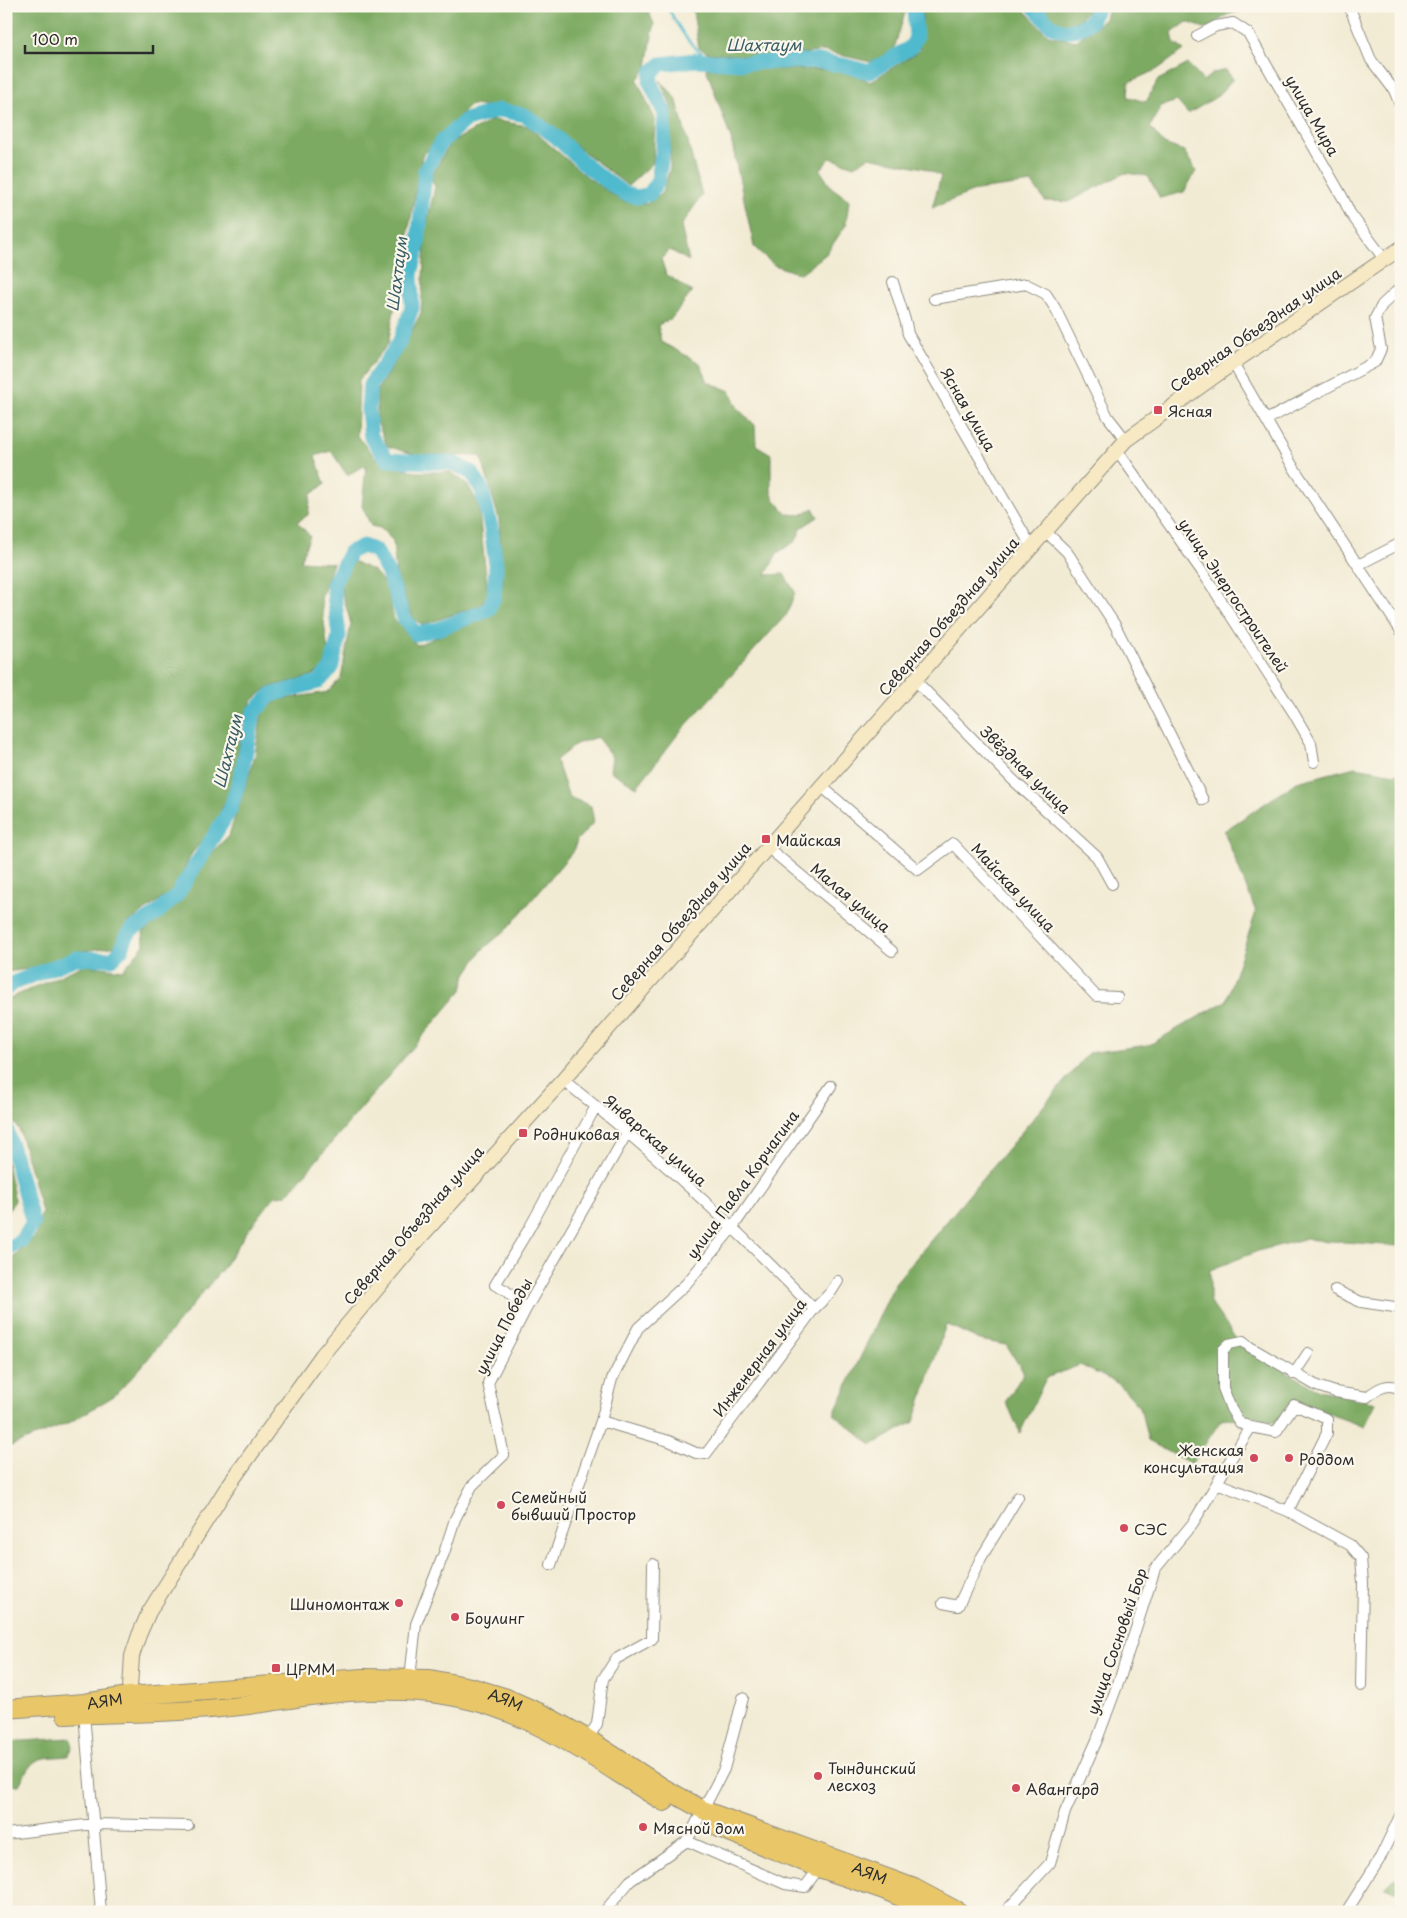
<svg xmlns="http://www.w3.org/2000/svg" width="1407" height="1918" font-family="'Playpen Sans',sans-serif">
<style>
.forest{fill:#7daa62;stroke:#546a46}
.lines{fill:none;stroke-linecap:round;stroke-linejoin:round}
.stream{stroke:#50b9cd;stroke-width:2.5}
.river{stroke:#50b9cd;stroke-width:15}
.street-casing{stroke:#8e8b80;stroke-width:12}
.secondary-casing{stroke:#8e8b80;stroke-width:16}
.highway-casing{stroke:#8e8b80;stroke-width:20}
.street{stroke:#fff;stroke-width:10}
.secondary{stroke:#f6e9c3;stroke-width:14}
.highway{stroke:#e9c769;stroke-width:18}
.poi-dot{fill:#d1495b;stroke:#fbf7ec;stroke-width:2}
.labels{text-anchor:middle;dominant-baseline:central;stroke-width:4.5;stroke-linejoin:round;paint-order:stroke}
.street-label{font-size:15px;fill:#2b2b2b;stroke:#fbf7ec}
.poi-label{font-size:15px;fill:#2b2b2b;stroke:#fbf7ec;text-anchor:start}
.water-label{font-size:16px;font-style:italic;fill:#385d64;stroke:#fbf7ec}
</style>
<rect width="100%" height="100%" fill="#fbf7ec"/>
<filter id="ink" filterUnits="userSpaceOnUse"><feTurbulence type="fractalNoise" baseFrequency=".02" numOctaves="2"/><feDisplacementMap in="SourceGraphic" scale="10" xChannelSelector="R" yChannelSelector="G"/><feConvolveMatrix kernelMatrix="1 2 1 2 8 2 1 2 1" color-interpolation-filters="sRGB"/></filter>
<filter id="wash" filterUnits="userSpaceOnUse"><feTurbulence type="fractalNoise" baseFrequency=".0096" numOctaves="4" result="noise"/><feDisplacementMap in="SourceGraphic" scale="20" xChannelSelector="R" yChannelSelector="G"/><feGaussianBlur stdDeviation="1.12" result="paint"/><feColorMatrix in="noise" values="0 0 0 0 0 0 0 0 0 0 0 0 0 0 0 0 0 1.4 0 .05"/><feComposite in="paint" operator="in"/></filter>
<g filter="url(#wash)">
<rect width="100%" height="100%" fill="#f2ebd4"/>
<path class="forest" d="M6,6H646L654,24L647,67L637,80L655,119L653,163L628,186L530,110L470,105L422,156L388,344L359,380L357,436L377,459L415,472H451L467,484L478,503L488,595L481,605L422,625L413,618L396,575L393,541L380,528L371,526L362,506L366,465L347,475L331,451L315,456L325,484L311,494L308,515L297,522L310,536L300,561L333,563L321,599L328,653L324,668L311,676L267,688L253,700L244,715L233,786L212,829L192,853L175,889L128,923L117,946L70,953L35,968L6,972Z
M692,6H907L893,52L871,62L823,51L771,58L708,53L699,48Z
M930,6H1020L1048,35L1076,41L1105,19L1108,6H1258L1227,15L1207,29L1187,22L1172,33L1174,43L1184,50L1158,69L1129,82L1128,97L1146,102L1158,80L1188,64L1203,81L1213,73L1226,70L1233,79L1216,97L1188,114L1177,101L1161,106L1150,127L1164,144L1184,151L1196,171L1184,192L1160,198L1148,176L1125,173L1068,202L1045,201L1032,183L977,190L932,208L941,176L924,168L869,157L854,166L830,158L820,170L831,187L849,200L846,225L826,254L800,274L774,265L754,247L731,139L706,68L846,70L870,82L919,51L923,10Z
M1037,6H1092C1083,18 1066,34 1051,21C1046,17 1041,11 1037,6Z
M660,80L676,98L702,195L681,226L689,261L670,250L661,259L666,274L692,292L671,319L658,325L661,342L700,363L708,382L730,391L738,409L755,425L756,445L771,454V490L774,499L787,514L801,515L813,508L818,517L801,528L796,541L777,553L766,575L784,574L795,592L787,614L679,733L637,787L610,771L612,757L597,737L576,744L556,760L569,797L591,806L594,822L577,840L574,850L508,928L482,950L466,974L462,990L287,1195L275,1196L246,1233L223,1268L137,1372L114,1396L69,1423L6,1448V1258L14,1257L36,1235L42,1212L19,1129L6,1115V1000L84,965L123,970L144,945L143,932L170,910L208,857L229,835L255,756L262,712L278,700L328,692L341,678L351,624L340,585L353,561L374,571L386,585L394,619L417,645L492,615L503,582L499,519L481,456L417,455L387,446L377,421V390L398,357L421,313L426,227L435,187L431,177L450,143L492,120L528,126L587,177L622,201L647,204L662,193L670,169L671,106Z
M1355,767L1395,774L1401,772V1238L1398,1246L1304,1239L1258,1251L1210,1270V1302L1241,1346L1319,1390L1375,1403L1365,1427L1293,1401L1275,1423L1254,1416L1221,1420L1192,1464L1148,1441L1140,1407L1119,1384L1080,1365L1046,1378L1020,1433L1006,1401L1024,1373L1006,1345L980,1340L946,1324L914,1422L872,1445L834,1414L895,1283L1088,1053L1149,1045L1226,1001L1256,912L1224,831L1297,782Z
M6,1159L15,1201L6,1213Z
M71,1738L73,1747L68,1756C35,1759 35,1755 19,1785H10L6,1782V1742Z
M1394,1878L1401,1881V1894L1385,1887Z"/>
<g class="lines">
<path class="stream" d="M667,6C680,30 689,47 713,61"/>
<path class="river" d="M1033,6L1051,26L1065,31L1078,29L1091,21L1098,6
M6,989L11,984L76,958L112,959L121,950L126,938L131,930L155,915L177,895L230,810L241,775L254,712L271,695L318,682L331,669L339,636L333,585L350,552L363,546L376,551L388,573L404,618L416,634L438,629L488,610L494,597L496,565L491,528L482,490L472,473L453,463L388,460L371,437L368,409L370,385L399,343L412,308L411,274L418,244L425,171L441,142L466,120L499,110L525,115L556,137L588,167L623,193L637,197L650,194L658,180L663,149L665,114L650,82L652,72L661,64L696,60L742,63L818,61L846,66L869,72L911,47L916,38L914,9L917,6
M6,1127L33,1223L21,1241L6,1249"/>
</g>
</g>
<g filter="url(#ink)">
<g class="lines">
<g class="street-casing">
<path id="street" d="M1349,6L1371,60L1394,90L1401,107
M1197,36L1216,26L1233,23L1248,33L1343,198L1350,213L1384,259
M893,282L906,323L908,334L1031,546
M934,299L1026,284L1046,294L1055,308L1108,417L1126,440
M1233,363L1292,465L1401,631
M1266,420L1375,362L1381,349L1375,318L1382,305L1401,287
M1117,450L1207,579L1293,712L1311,743L1314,762
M1045,531L1067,552L1115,625L1203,800
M1358,565L1401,543
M914,679L1013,780L1097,857L1112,884
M820,785L918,870L953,844L1096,996L1117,997
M767,847L892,951
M563,1080C651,1149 736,1228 814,1309
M1335,1290L1361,1302L1401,1308
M526,1309L505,1290L495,1285L530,1227L596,1106
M1294,1374L1308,1353
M601,1421L669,1441L696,1453L706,1454L814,1309L831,1292L838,1281
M1251,1427L1240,1423L1231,1409L1223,1388V1350L1229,1344L1243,1341L1250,1347L1317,1386L1335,1392L1367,1397C1377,1389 1389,1381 1401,1390
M1217,1483L1232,1457L1251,1427L1276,1432L1294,1405L1327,1419V1433L1288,1511
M551,1565L601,1421L612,1379L638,1328L686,1284L733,1227L831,1086
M943,1603L958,1606L981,1558L1018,1497
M410,1678L416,1624L444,1553L455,1519L472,1486L504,1455L488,1383L526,1309L627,1133
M84,1714L101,1912
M588,1739L597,1724L603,1679L616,1659L652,1639L653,1564
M6,1834L94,1824L188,1826
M687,1841L785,1884L805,1887L819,1868
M604,1912L630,1881L687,1841L724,1769L743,1698
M1005,1912L1050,1863L1065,1812L1097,1740L1120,1678L1155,1569L1193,1523L1217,1483L1288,1511L1350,1545L1361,1558L1363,1583L1361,1686
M1346,1912L1379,1860L1401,1814"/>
</g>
<g class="secondary-casing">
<path id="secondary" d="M129,1704L132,1656L139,1635L149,1612L226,1489L322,1355L415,1243L563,1080L1126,440L1233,363L1401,248"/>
</g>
<g class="highway-casing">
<g id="highway">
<path id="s1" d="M6,1709L84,1703L129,1696L362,1678L430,1679L471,1687L504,1697L545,1715L588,1739L662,1787L703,1810L914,1888L959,1912"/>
<path d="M66,1715C117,1713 169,1713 220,1708C250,1706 280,1700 310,1696C372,1688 436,1687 496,1708C557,1729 609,1769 664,1802"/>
<path d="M719,1828L819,1868L884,1890L935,1912"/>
</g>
</g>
<use href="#street" class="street"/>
<use href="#secondary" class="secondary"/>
<use href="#highway" class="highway"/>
</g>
</g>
<g class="poi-dot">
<rect x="1153" y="405" width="10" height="10" rx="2.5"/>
<rect x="761" y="834" width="10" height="10" rx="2.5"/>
<rect x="518" y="1128" width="10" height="10" rx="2.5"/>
<circle cx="1254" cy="1458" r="5"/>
<circle cx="1289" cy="1458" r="5"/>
<circle cx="501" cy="1505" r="5"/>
<circle cx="1124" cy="1528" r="5"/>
<circle cx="399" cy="1603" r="5"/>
<circle cx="455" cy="1617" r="5"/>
<rect x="271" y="1663" width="10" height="10" rx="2.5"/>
<circle cx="818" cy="1776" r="5"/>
<circle cx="1016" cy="1788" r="5"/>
<circle cx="643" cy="1827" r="5"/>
</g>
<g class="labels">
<g class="street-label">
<text transform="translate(1313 115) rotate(60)">улица Мира</text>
<text transform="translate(1255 329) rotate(-35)">Северная Объездная улица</text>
<text transform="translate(969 409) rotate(60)">Ясная улица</text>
<text transform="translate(1234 595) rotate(56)">улица Энергостроителей</text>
<text transform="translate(948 616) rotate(-49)">Северная Объездная улица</text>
<text transform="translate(1026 769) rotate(44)">Звёздная улица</text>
<text transform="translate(1014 887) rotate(47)">Майская улица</text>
<text transform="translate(851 897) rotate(40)">Малая улица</text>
<text transform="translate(680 921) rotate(-49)">Северная Объездная улица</text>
<text transform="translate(656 1140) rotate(41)">Январская улица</text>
<text transform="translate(742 1184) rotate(-54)">улица Павла Корчагина</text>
<text transform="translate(413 1225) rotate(-49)">Северная Объездная улица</text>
<text transform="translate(503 1326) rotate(-63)">улица Победы</text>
<text transform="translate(759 1357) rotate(-53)">Инженерная улица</text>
<text transform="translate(1116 1641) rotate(-71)">улица Сосновый Бор</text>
<text stroke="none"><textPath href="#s1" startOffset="504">АЯМ</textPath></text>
<text stroke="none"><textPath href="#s1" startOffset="99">АЯМ</textPath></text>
<text stroke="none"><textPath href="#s1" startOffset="909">АЯМ</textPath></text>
</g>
<g class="poi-label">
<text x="1168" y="410">Ясная</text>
<text x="776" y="839">Майская</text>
<text x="533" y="1133">Родниковая</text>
<text x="1244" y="1449" text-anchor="end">Женская<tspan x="1244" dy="17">консультация</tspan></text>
<text x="1299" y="1458">Роддом</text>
<text x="511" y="1496">Семейный<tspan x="511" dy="17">бывший Простор</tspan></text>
<text x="1134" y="1528">СЭС</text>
<text x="389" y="1603" text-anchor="end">Шиномонтаж</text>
<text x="465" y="1617">Боулинг</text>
<text x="286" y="1668">ЦРММ</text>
<text x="828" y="1767">Тындинский<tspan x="828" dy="17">лесхоз</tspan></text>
<text x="1026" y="1788">Авангард</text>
<text x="653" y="1827">Мясной дом</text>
</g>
<g class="water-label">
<text x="764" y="44">Шахтаум</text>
<text transform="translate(396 274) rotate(-83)">Шахтаум</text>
<text transform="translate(227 751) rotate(-76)">Шахтаум</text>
</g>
</g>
<rect width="1407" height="1918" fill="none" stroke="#fbf7ec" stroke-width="25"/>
<path d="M25 45v8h128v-8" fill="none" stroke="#2b2b2b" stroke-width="2.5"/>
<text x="32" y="45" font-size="15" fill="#2b2b2b" stroke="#fbf7ec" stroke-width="4" paint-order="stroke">100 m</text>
</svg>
